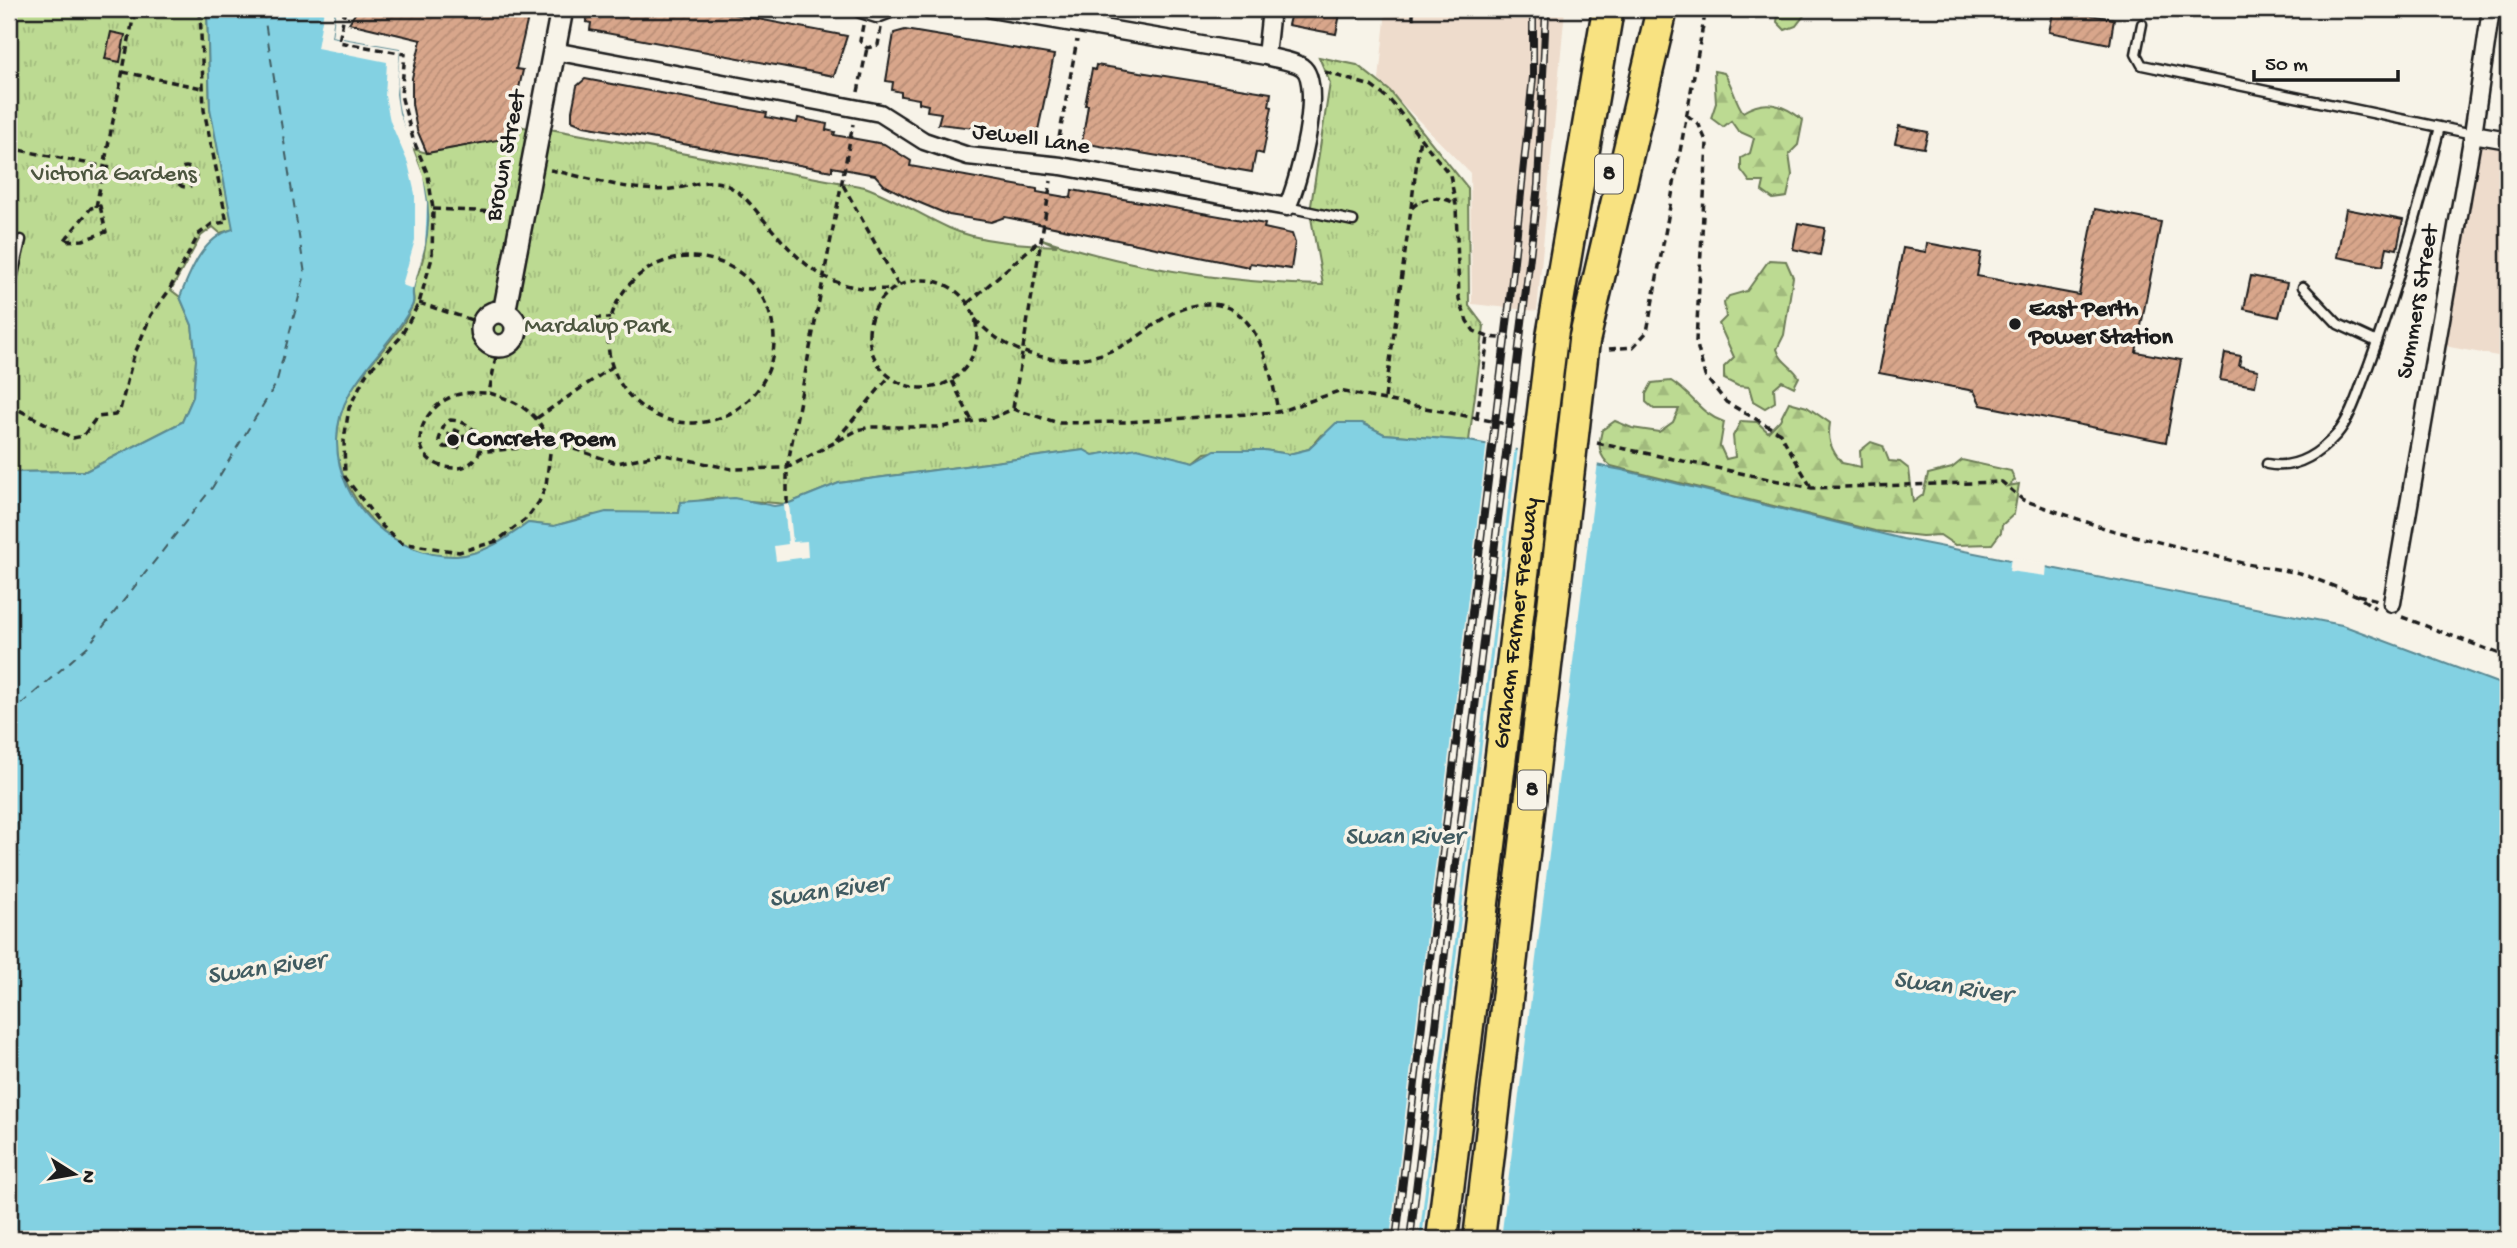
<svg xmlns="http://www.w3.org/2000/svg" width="2517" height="1248" font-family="'Gochi Hand',sans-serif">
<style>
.built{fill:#eedccc}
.forest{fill:url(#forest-firs);stroke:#6c7b57;stroke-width:2}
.park{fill:url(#park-tufts);stroke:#6c7b57;stroke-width:2}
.water{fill:#83d1e2;stroke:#5a8993;stroke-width:2}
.pier{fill:#f7f3e8}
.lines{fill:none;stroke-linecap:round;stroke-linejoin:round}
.ferry{stroke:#405b61;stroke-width:2;stroke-dasharray:9 7;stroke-linecap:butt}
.building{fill:url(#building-hatch);stroke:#1c1c1c;stroke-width:2}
.service-casing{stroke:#1c1c1c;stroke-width:13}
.minor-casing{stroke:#1c1c1c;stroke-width:21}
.tertiary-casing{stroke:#1c1c1c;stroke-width:26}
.motorway-casing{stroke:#1c1c1c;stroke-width:35}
.path{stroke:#1c1c1c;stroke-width:3.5;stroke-dasharray:7 5;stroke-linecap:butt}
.service{stroke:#f7f3e8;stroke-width:8}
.minor{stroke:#f7f3e8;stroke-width:16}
.tertiary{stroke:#f7f3e8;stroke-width:21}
.motorway{stroke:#f8e281;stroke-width:30}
.rail-casing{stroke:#1c1c1c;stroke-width:8}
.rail{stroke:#f7f3e8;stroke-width:5;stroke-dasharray:16;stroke-linecap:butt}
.motorway-bridge-casing{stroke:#1c1c1c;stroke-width:35;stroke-linecap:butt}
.motorway-bridge{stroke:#f8e281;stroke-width:30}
.poi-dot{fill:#1c1c1c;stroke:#f7f3e8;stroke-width:2.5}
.labels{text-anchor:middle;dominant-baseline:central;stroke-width:7;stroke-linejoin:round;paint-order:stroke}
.shield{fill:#f7f3e8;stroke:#5e5c59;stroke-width:2}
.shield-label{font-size:23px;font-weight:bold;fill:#1c1c1c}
.street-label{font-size:24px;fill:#1c1c1c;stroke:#f7f3e8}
.park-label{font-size:24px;fill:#4c553f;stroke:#f7f3e8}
.poi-label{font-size:24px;font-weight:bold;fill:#1c1c1c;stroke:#f7f3e8;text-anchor:start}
.water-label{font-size:26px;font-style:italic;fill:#405b61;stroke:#f7f3e8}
</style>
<defs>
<pattern id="forest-firs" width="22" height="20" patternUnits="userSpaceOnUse" patternTransform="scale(1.75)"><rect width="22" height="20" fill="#bcda92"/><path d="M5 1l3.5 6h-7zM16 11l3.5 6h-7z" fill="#a1ba7d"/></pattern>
<pattern id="park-tufts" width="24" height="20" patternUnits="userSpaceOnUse" patternTransform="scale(1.75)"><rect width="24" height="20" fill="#bcda92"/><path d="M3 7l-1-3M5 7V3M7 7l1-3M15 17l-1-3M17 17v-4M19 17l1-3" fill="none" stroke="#a1ba7d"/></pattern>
<pattern id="building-hatch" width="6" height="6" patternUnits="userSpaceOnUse" patternTransform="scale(1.75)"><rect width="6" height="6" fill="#d8a68b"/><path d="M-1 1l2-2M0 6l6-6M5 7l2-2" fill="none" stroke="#b98e77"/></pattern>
</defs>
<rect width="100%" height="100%" fill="#f7f3e8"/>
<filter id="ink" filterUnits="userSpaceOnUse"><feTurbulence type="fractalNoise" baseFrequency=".0143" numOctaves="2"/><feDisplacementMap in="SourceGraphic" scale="14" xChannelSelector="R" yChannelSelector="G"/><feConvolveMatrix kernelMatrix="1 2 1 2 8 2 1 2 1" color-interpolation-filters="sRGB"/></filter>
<g filter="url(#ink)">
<path class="built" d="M1386,9H1565L1537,311L1472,304L1470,173L1379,80Z
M2473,134L2508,140V358L2434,344Z"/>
<path class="forest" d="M1779,9H1809L1796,26L1785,30L1777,22Z
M1714,71L1724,73C1734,88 1734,99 1743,112C1765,98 1783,104 1803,120L1798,145L1789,154L1792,175L1787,197L1773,199L1762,191L1764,182H1750L1741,170V158L1750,153L1754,138L1738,131L1731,121L1723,127L1711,118L1716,103Z
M1769,260L1786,261L1793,277L1784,335L1777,349C1781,363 1792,365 1799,377L1794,387L1782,381L1774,388L1775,402L1765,408L1753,401L1749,387L1738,386L1724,379V367L1734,357L1719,324L1726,317L1724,303L1729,296L1747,291Z
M1671,381C1695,396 1697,412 1724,422L1720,446L1726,459L1735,457L1733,436L1741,421L1757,422L1768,432L1780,420L1789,402L1807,407L1830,423C1827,440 1831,450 1842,463L1861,467L1860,451L1871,442L1883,446L1889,461L1900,462L1909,469L1913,502L1923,495L1928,474L1952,468L1962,460L2011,471L2015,480L2008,486L2019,484L2014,514L2002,525L2001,532L1992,544L1955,545L1940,535L1922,536L1875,531L1611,466C1598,456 1598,445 1602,430L1615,421L1632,428L1659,432L1673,422L1679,409H1654L1646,402V394L1652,383Z"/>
<path class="park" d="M9,9H207L210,108L234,229L220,233L213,227L201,236L171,290L180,297L192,325L196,360L193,397L182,422L86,471L9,472Z
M1319,57L1357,65L1390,91L1468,188L1469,306L1484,326L1469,441L1384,434L1362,423L1321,435L1309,449L1289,454L1264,450H1229L1205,453L1194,462L1137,449L1093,455L1084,450L839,483L787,504L712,498L680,505L679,513L593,515L554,526L528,523C512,534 497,546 478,552C431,566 385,543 359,504C346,484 336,466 337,440C338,391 367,371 394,336C401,328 409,314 413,304C415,299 412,294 413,289C415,278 421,268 423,258C431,220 428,185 413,149L427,153L484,142L486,131L508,138L512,124L539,131V127L865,187C895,198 920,215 949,228C979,242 1024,244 1057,246L1042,239C1132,268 1228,283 1323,285L1310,212L1330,83Z"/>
<path class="water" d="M207,9H335L331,37L400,49C397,70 394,91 399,112C409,158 434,182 427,234C424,253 414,273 413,291C412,297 415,300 412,306C388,353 336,384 337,442C337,505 395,558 457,556C485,554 507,538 528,523L554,526L606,512L679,513L681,502L734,498L774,506L787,504L839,483L1084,450L1093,455L1137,448L1194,462L1215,450H1264L1289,454L1309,449L1336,423H1362L1384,434L1469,441L1622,470L1903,539L2342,625L2508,687V1239H9V472L86,471L182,422L193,397L196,360L192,325L180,297C191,269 203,238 233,229L210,108Z"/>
<path class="pier" d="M324,9H335L331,37L400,49L396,94L399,113L423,176L427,203L425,245L413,289L402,285L415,240V194L408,163L390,121L385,96L387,62L317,48Z
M1487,441L1515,447L1419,1239H1390Z
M1518,447L1598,462L1501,1239H1422Z
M789,504L793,542L807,541L808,557L776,561L774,546L788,544L784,505Z
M2011,557L2047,564L2046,576L2009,571Z"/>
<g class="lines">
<path class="ferry" d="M9,715L88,646L212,488L276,384L305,274L263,9"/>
</g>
<path class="building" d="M358,9H530L516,69L523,70L508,138L427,153L417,130L412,104V78L421,40L349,23Z
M589,9H706L847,36L834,76L590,30L591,23L586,22Z
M1292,9H1341L1336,34L1288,25Z
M2054,9L2114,19L2110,44L2049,32Z
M905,30L1054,55L1037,135L938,124L941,113L927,111L928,105L919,103V99L901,96V92L892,90L893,82L886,81L894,33Z
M111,32L125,35L120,62L105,59Z
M1096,65L1271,93L1269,106L1272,107L1263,154L1256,152L1252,172L1082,143L1088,105H1085L1092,69L1095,70Z
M585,79L767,113L766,117L797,123L798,118L827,124L826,130L835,132L834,135L884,144L911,161L910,166L1037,189V192L1071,198L1072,190L1265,224L1264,228L1292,234L1295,243L1291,269L1250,263L1249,267L1005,217L991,222L949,215L913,200L884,185L875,175L832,167V171L584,126L572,121V111L577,86Z
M1899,126L1928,132L1924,148L1895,143Z
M2095,209L2161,222L2136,352L2181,360L2166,442L1981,405L1974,391L1879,373L1903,248L1926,252L1927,243L1981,253L1977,276L2079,295Z
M2346,209L2403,220L2397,249L2387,247L2383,266L2337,257Z
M1798,223L1825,228L1820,255L1793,249Z
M2251,276L2287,283L2279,317L2244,309Z
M2225,353L2241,356L2239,366L2258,370L2255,386L2220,380Z"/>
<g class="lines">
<g class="service-casing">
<path id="service" d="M2142,24L2136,54L2142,65L2473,134
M1287,207L1353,221
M2303,287L2338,324L2377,342
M9,292L21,240
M2267,464C2295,470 2319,454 2337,434C2352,416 2359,389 2368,367C2397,288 2419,208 2440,127"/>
</g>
<g class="minor-casing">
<path id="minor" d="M861,9L877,14L890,9
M1095,27L1099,9
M554,51L880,113L924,141L968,156L1061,166L1287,207C1298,186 1325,83 1302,67C1294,61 1276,59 1266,56L991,9
M1266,56L1271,9
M2473,134L2508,140
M2392,603L2473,134L2491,9"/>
</g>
<g class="tertiary-casing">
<path id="tertiary" d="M482 329a17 17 0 1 1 34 0a17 17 0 1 1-34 0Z
M504,313L562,9"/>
</g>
<g class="motorway-casing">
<path id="motorway" d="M1552,337L1608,9
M1584,341L1662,9
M1442,1239L1482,911"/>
</g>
<path class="path" d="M345,9L339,42L405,54L401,95L413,139L428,175L433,209L432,258L419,303L400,338L366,374L349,408L344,440L345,477L382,526L401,543L459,552L497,541L527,518L539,502L546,485L551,445L478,452
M1413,19V9
M863,25L860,41L867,48L878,45L881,28
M123,72L202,88
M1325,72L1371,86L1389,99L1450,175L1456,205L1459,299L1467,321L1474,331L1488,337L1510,339
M858,92L867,48
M1687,115L1699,125L1707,143L1696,341L1705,376L1726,402L1780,433L1811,487
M9,148L177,181
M1057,149L1077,40
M176 177a10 10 0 1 1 20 0a10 10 0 1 1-20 0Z
M550,170C588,177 632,193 671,189C691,187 709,176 728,186C743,193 753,207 763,219C803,265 825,292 892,289
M843,185L898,285
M100,206L106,232L83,240L64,241L91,208Z
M96,207L135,9
M1411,208L1420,137
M433,209L496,212
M608 340a83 83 0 1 1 166 0a83 83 0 1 1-166 0Z
M869 334a54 54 0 1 1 108 0a54 54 0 1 1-108 0Z
M419,303L475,321
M968,303L1040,240
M594,318H610
M975,319C1012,360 1072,371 1122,346C1142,336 1157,320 1177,311C1252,280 1269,357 1278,412
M498,346L489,393C521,402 539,414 551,445L568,447L617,463L660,454L732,469L787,468L858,430L870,427H942L992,418L1013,409L1059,423L1126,422L1278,412L1339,391L1517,426
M1609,349L1633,347L1647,332L1706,9
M952,381L972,421
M1385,398L1411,209C1421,197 1441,195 1454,203
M1013,408L1051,181
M9,415L19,410L73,438L83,436L97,417L115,415L120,410L133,358L151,315L168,292L199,234L212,224L227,222L204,110L200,9
M1477,417L1488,337
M537,418L612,367
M451,440L449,434L454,430L463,433L464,438L458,448L444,447L439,440L444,425L450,420C478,421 494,451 466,466C460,469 452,468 445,467C406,457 418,414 447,399C460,391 475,393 489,393
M836,440L889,377
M1597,443L1812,488L2002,482L2023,500L2107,529L2246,564L2300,573L2356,595L2375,608
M787,504V468L853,124
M2358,595L2378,600
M2402,617L2508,657"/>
<use href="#service" class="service"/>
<use href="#minor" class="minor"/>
<use href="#tertiary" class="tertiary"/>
<use href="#motorway" class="motorway"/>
<g class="rail-casing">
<path id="rail" d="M1396,1239L1510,299L1533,77V9
M1410,1239L1529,265L1538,185L1546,9"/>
</g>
<use href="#rail" class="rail"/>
<g class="motorway-bridge-casing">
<g id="motorway-bridge">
<path id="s1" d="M1482,911L1552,337"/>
<path d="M1479,1239L1584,341"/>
</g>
</g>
<use href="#motorway-bridge" class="motorway-bridge"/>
</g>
</g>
<g class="poi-dot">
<circle cx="2015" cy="324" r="7"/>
<circle cx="453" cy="440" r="7"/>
</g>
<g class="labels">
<g class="shield">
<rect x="1595" y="154.5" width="28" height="39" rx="5"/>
<rect x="1518" y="770.5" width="28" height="39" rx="5"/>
</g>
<g class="shield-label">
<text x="1609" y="174">8</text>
<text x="1532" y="790">8</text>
</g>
<g class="street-label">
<text transform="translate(1031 140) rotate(8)">Jewell Lane</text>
<text transform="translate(507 156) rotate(-79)">Brown Street</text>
<text transform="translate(2419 302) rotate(-80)">Summers Street</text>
<text stroke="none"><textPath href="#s1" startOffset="290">Graham Farmer Freeway</textPath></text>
</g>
<g class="park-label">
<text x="114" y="175">Victoria Gardens</text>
<text x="597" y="327">Mardalup Park</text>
</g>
<g class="poi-label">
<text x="2029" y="310">East Perth<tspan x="2029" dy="28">Power Station</tspan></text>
<text x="467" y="440">Concrete Poem</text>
</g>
<g class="water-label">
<text x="1404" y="838">Swan River</text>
<text transform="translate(828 893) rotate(-8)">Swan River</text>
<text transform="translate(266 970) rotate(-8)">Swan River</text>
<text transform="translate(1952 989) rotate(8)">Swan River</text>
</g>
</g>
<rect width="2517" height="1248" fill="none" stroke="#f7f3e8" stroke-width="35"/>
<rect x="18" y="18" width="2482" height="1213" fill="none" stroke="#1c1c1c" stroke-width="2.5" filter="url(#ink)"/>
<g transform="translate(74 1174) rotate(101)" stroke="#f7f3e8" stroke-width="5" paint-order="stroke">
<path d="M0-5L12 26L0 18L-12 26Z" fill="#1c1c1c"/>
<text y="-10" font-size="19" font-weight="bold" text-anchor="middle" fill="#1c1c1c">N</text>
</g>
<path d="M2254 70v10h144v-10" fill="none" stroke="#1c1c1c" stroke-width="3.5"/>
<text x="2265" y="70" font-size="21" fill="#1c1c1c" stroke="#f7f3e8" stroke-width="5" paint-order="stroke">50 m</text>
</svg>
